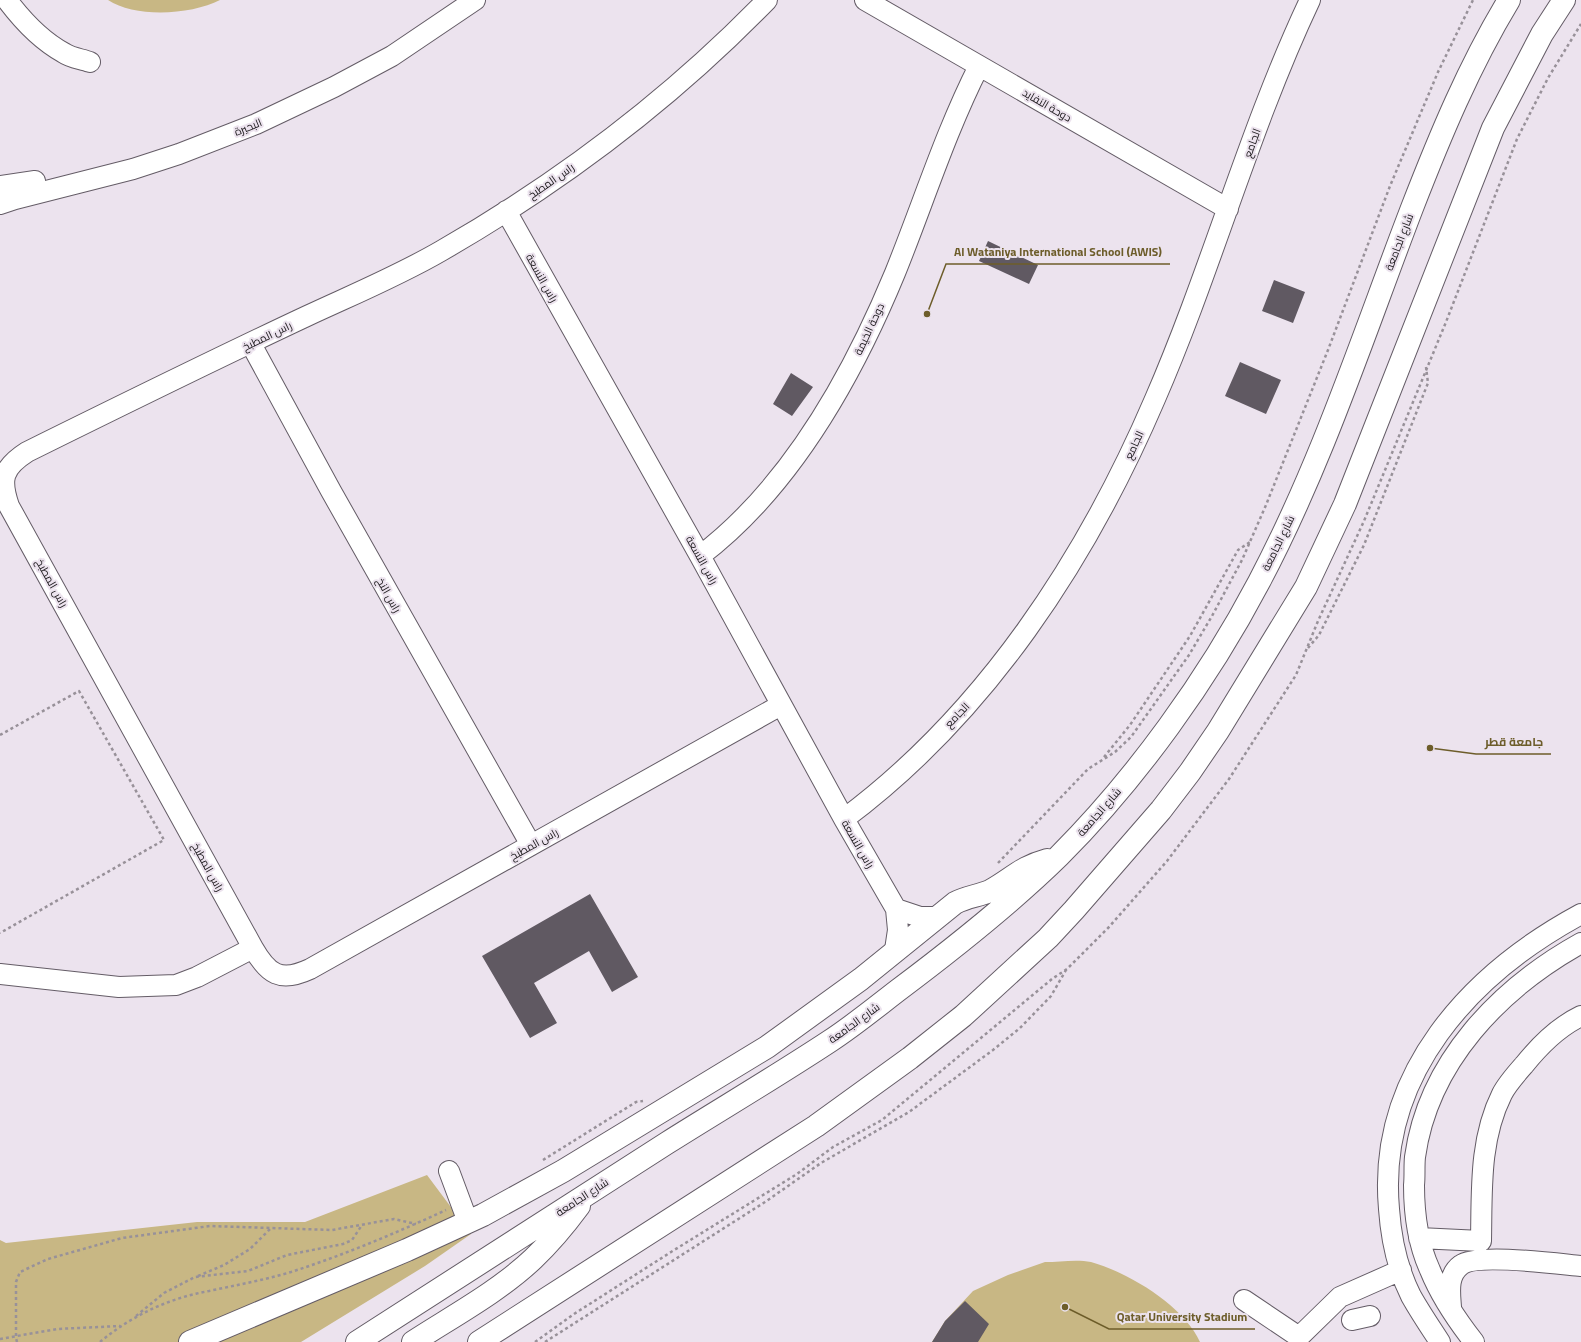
<svg xmlns="http://www.w3.org/2000/svg" width="1581" height="1342" font-family="'Titillium Web',Cairo,sans-serif">
<style>
.green{fill:#c8b784}
.building{fill:#605962}
.lines{fill:none;stroke-linecap:round;stroke-linejoin:round}
.minor-casing{stroke:#645c66;stroke-width:22}
.major-casing{stroke:#645c66;stroke-width:24}
.path{stroke:#989199;stroke-width:2.5;stroke-dasharray:3 3;stroke-linecap:butt}
.minor{stroke:#fff;stroke-width:20}
.major{stroke:#fff;stroke-width:22}
.labels{text-anchor:middle;dominant-baseline:central;stroke-width:4;stroke-linejoin:round;paint-order:stroke}
.street-label{font-size:11px;fill:#1b181b;stroke:#ece3ee}
.leader{fill:none;stroke:#6d5d2a;stroke-width:1.5}
.callout-dot{fill:#6d5d2a;stroke:#ece3ee;stroke-width:1.5}
.callout-label{font-size:12px;text-anchor:middle;font-weight:bold;fill:#6d5d2a;stroke:#ece3ee;stroke-width:4;stroke-linejoin:round;paint-order:stroke}
</style>
<rect width="100%" height="100%" fill="#ece3ee"/>
<path class="green" d="M108,0H220C191,15 135,18 108,0Z
M427,1175L471,1234L425,1266L301,1342H0V1240L6,1243L197,1222H305Z
M1045,1262C1059,1262 1077,1259 1091,1262C1128,1272 1184,1306 1200,1342H932L945,1321L973,1291L1008,1275Z"/>
<path class="building" d="M988,241L1038,265L1029,284L979,261Z
M1274,280L1305,292L1293,323L1262,311Z
M1240,362L1281,380L1266,414L1225,396Z
M791,373L813,387L792,416L773,404Z
M590,894L638,977L612,992L589,951L534,983L557,1023L530,1038L482,956Z
M965,1301L989,1324L978,1342H932L945,1321Z"/>
<g class="lines">
<g class="minor-casing">
<path id="minor" d="M7,0C22,20 42,41 64,53C71,58 82,59 90,62
M767,0C671,99 561,182 441,251C398,276 352,295 307,316C213,360 120,406 27,452C2,468 0,480 9,506L253,948C268,974 280,983 310,969L781,705
M865,0L1228,209
M0,186L35,181
M0,204L15,199L133,169L179,154L256,124L334,87L392,56L475,0
M506,211L700,556L844,819L896,909L898,930L895,950
M251,344L331,491L531,845
M700,556C791,487 852,377 895,273C923,204 945,133 979,66
M844,819C985,714 1086,560 1155,399C1212,268 1249,129 1310,0
M896,909L920,917H937
M0,974L119,987L176,985L197,977L253,948
M449,1171L468,1222
M1419,1238L1481,1241C1482,1191 1479,1140 1502,1094C1507,1084 1516,1074 1524,1065C1540,1045 1558,1027 1581,1016
M1244,1300L1299,1337L1340,1297L1401,1270
M1451,1307C1450,1293 1447,1275 1461,1265C1477,1253 1559,1264 1581,1266
M1352,1320L1370,1316
M1440,1342C1430,1327 1420,1312 1411,1296C1398,1270 1391,1238 1389,1209C1377,1074 1470,974 1581,914
M1474,1342C1456,1319 1441,1297 1430,1270C1418,1244 1414,1213 1414,1185C1415,1176 1414,1166 1415,1157C1428,1062 1500,988 1581,943"/>
</g>
<g class="major-casing">
<path id="major" d="M190,1342L407,1250L483,1215L563,1171L767,1047L861,979L955,903C966,897 978,896 990,891C1012,879 1021,867 1047,860
M357,1342C460,1276 563,1209 667,1143C721,1109 777,1076 830,1041C853,1026 875,1008 897,991C953,949 1009,905 1059,856C1136,779 1208,679 1259,582C1322,463 1364,333 1412,208C1440,136 1469,66 1509,0
M413,1342C453,1316 498,1292 533,1259C550,1243 565,1225 579,1206
M479,1342L816,1126L910,1058L963,1016L1048,938L1074,910L1161,810L1190,772L1218,731L1306,587L1345,504L1493,128L1542,34L1564,0"/>
</g>
<path class="path" d="M1308,648L1319,635L1364,545L1428,383L1426,367
M0,735L79,691L164,840L0,933
M1104,757L1130,725L1190,636L1238,550L1250,542
M998,863L1088,769L1115,752L1131,737L1189,655L1212,616L1242,560L1266,505L1328,350L1390,186L1438,72L1473,0
M543,1160L636,1102L643,1101
M198,1276L224,1265L250,1249L270,1229
M136,1316L164,1293L195,1277L248,1271L287,1255L343,1244L352,1240L362,1225
M0,1339L57,1329L120,1326
M17,1342L16,1338V1282L20,1272L48,1259L122,1238L210,1226L332,1230L394,1219L416,1224
M100,1342C131,1316 169,1298 209,1291C237,1285 264,1280 291,1272C344,1255 396,1233 446,1210
M535,1342L574,1314L671,1252L797,1174L833,1147L882,1120L1052,979L1067,969L1109,927L1167,861L1229,779L1296,675L1318,621L1364,521L1446,322L1517,139L1548,78L1581,24
M545,1342L765,1202L821,1163L909,1112L993,1050L1020,1028L1051,996L1066,970"/>
<use href="#minor" class="minor"/>
<use href="#major" class="major"/>
</g>
<g class="labels">
<g class="street-label">
<text transform="translate(1047 105) rotate(30)">دوحة النفايد</text>
<text transform="translate(248 127) rotate(-22)">البحيرة</text>
<text transform="translate(1252 143) rotate(-70)">الجامع</text>
<text transform="translate(551 181) rotate(-35)">راس المطبخ</text>
<text transform="translate(1399 242) rotate(-69)">شارع الجامعة</text>
<text transform="translate(542 278) rotate(61)">راس النسعة</text>
<text transform="translate(869 329) rotate(-65)">دوحة الخيمة</text>
<text transform="translate(267 336) rotate(-26)">راس المطبخ</text>
<text transform="translate(1134 445) rotate(-65)">الجامع</text>
<text transform="translate(1278 543) rotate(-64)">شارع الجامعة</text>
<text transform="translate(702 560) rotate(61)">راس النسعة</text>
<text transform="translate(52 583) rotate(61)">راس المطبخ</text>
<text transform="translate(389 595) rotate(61)">راس النخ</text>
<text transform="translate(957 715) rotate(-46)">الجامع</text>
<text transform="translate(1099 812) rotate(-49)">شارع الجامعة</text>
<text transform="translate(534 844) rotate(-29)">راس المطبخ</text>
<text transform="translate(858 844) rotate(60)">راس النسعة</text>
<text transform="translate(208 867) rotate(61)">راس المطبخ</text>
<text transform="translate(854 1023) rotate(-36)">شارع الجامعة</text>
<text transform="translate(582 1197) rotate(-33)">شارع الجامعة</text>
</g>
</g>
<path class="leader" d="M927 314L946 264H1170M1430 748L1476 754H1551M1065 1307L1109 1329H1255"/>
<g class="callout-dot">
<circle cx="927" cy="314" r="4"/>
<circle cx="1430" cy="748" r="4"/>
<circle cx="1065" cy="1307" r="4"/>
</g>
<g class="callout-label">
<text x="1058" y="256">Al Wataniya International School (AWIS)</text>
<text x="1514" y="746">جامعة قطر</text>
<text x="1182" y="1321">Qatar University Stadium</text>
</g>
</svg>
